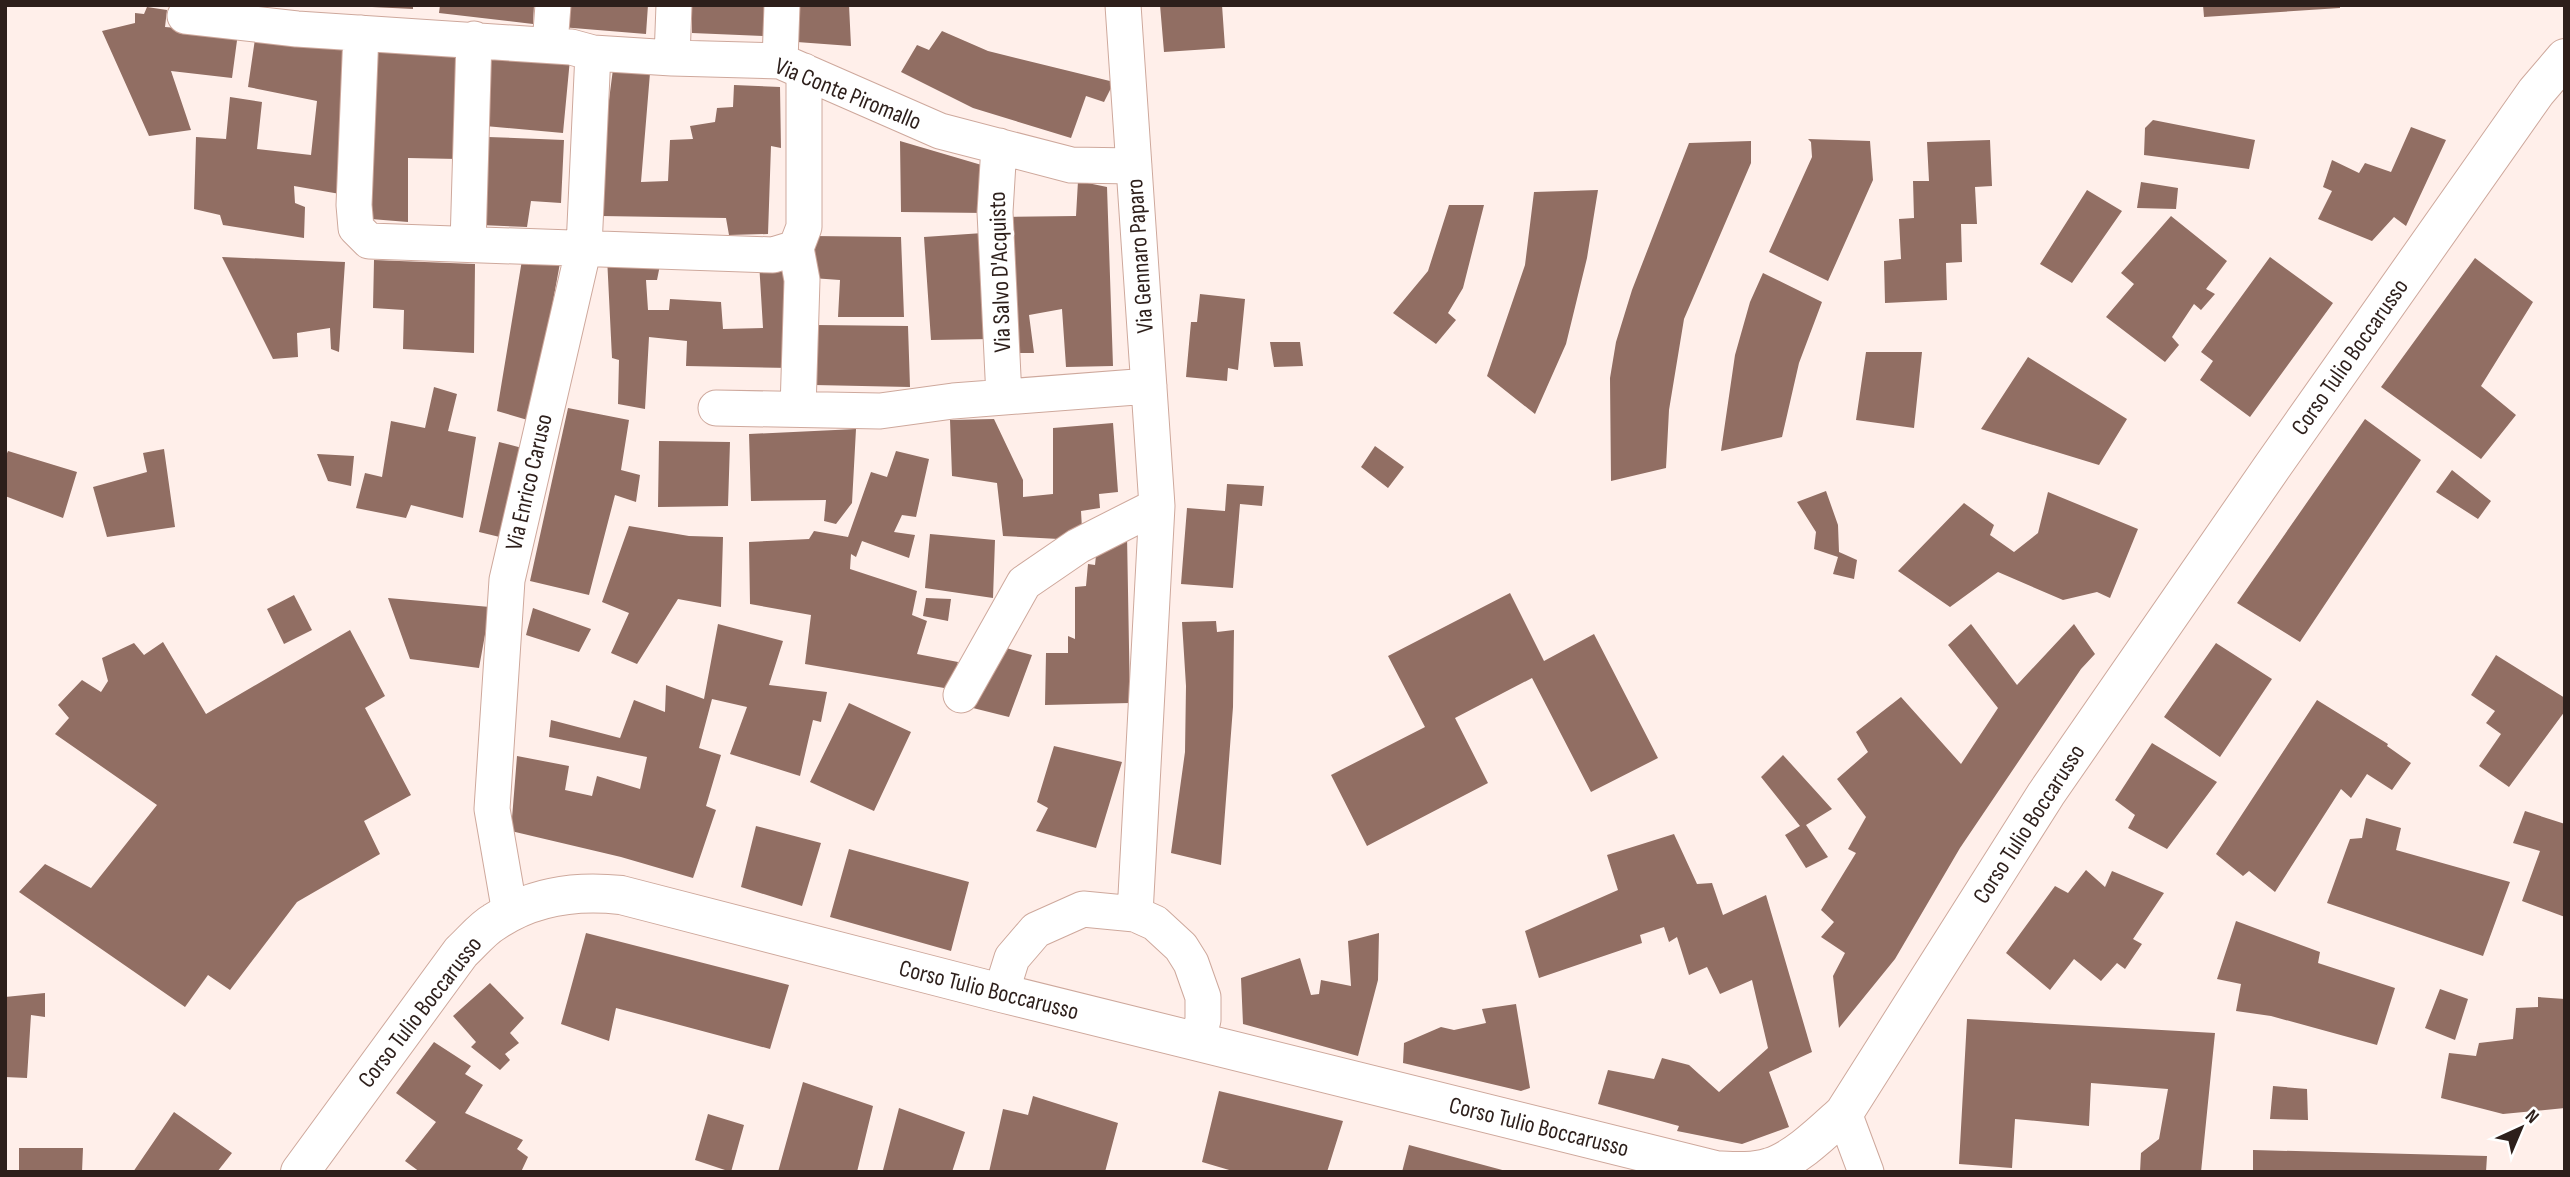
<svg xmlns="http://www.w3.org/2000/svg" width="2570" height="1177" font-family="'Sofia Sans Condensed',sans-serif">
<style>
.building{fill:#916e63}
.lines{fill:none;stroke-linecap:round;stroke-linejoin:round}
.minor-casing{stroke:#cea89c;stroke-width:37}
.tertiary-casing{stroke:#cea89c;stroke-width:40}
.minor{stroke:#fff;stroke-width:35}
.tertiary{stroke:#fff;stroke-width:38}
.labels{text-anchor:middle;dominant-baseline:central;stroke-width:7;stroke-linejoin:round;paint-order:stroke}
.street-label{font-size:24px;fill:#2d1f1b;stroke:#fff}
</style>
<rect width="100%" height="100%" fill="#ffefea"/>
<path class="building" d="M372,5H413V9L372,7Z
M440,5H534L533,24L439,13Z
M563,5H648L646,34L561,27Z
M692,5H766L763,36L692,33Z
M796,5H849L851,46L797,42Z
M1160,5H1222L1225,48L1164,52Z
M2203,5H2340V8L2204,17Z
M147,7L167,10L165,27L238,33L232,78L171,71L191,130L149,136L102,31L135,23V13L144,14Z
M942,31L988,51L1114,82L1104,102L1086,96L1071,138L973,108L901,72L917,45L929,50Z
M255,39L354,49L340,194L294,186L295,203L305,207L304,238L223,225L220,215L194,209L196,137L226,139L230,97L262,102L257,149L311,155L317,101L248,87Z
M373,52L463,57L458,159L408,158V222L371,219Z
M487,53L570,59L563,133L485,126Z
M613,69L650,73L641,182L668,181L670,140L693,139L690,126L715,122L717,108L733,107L734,85L780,87L781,148L771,146L768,234L729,235L726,218L601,216L604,139Z
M2153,120L2255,140L2249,169L2144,155L2145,128Z
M2411,127L2446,140L2406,226L2394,217L2372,241L2318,219L2332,191L2323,187L2332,160L2359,173L2365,163L2391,172Z
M488,137L564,140L561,203L531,201L527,227L480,225Z
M1808,139L1870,141L1873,180L1828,281L1769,252L1812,157L1811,142Z
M1990,140L1992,186L1975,187L1977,224H1961L1962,262L1946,263L1947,300L1885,303L1884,261L1901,259L1899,219L1914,218L1913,181H1929L1927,142Z
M900,141L985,166L986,213L901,212Z
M1751,141V163L1684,319L1669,410L1666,468L1611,481L1610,378L1616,342L1632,290L1689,143Z
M1078,181L1107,187L1113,366L1066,367L1062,309L1029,315L1034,353H1010L1003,217L1076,216Z
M2141,182L2178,188L2176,209L2137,208Z
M1598,190L1587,258L1566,344L1535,414L1487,376L1525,265L1534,192Z
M2087,190L2122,211L2072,283L2040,264Z
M1449,205H1484L1463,288L1448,313L1456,320L1436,344L1393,313L1428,271Z
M2171,216L2227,261L2206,289L2215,294L2201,310L2194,304L2172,337L2179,345L2165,362L2106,317L2134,284L2121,273Z
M983,233L991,339L931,340L924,237Z
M812,236L901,237L904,317H838L840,280L812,278Z
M222,257L345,262L339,352L331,349L330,328L297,333L298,357L273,359Z
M607,257L661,260L657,280H646L648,310H669L670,299L721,302L723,329L763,328L759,262L787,264L790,368L686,366L687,341L649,337L645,409L618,404L619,360L612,358Z
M2270,257L2333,303L2250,417L2200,380L2213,361L2201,352Z
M2475,258L2533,302L2481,386L2516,415L2481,459L2381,387Z
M374,260L475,264L474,353L403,349L404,310L373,308Z
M522,260L560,263L531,421L497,411Z
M1763,273L1822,302L1799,363L1782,437L1721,451L1735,355L1750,302Z
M1200,294L1245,299L1238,370L1228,368L1227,381L1186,377L1191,322H1197Z
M817,325L908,326L910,387L814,385Z
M1270,342H1300L1303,366L1274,367Z
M1866,352H1922L1914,428L1856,420Z
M2028,357L2127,419L2099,465L1981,429Z
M434,387L457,394L448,431L476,437L463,518L411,505L406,518L356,508L365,473L382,477L391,421L425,428Z
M568,408L629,420L621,470L640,475L636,502L615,495L589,595L530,581Z
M994,419L1023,480V497L1053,494V428L1113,423L1118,492L1099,494L1100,508L1081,511L1082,529L1059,539L1003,536L997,483L952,476L950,420Z
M2365,419L2421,460L2300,642L2237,603Z
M856,429L852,503L836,524L824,521L826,500L751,501L749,434Z
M659,441L730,442L728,506L658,507Z
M499,442L526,449L508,539L479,532Z
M1375,446L1404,467L1388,488L1361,467Z
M164,449L175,527L107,537L93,487L147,472L143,453Z
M8,451L77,472L63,518L5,496V458Z
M896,451L929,459L916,517L902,515L894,532L915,535L909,558L862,541L856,557L851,554L850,569L917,591L912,615L927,621L917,654L958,662L950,689L805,664L811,615L750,604L749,542L809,539L814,531L848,537L871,472L887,477Z
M317,454L354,456L351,486L328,481Z
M2452,470L2491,501L2478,519L2436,492Z
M1227,484L1264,486L1262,506L1240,504L1233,588L1181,584L1187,508L1225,511Z
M1826,491L1838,525L1839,552L1857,560L1854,579L1833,574L1838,557L1814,549L1816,532L1797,502Z
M2048,492L2138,529L2110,598L2097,592L2063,600L1998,572L1950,607L1898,571L1964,503L1994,525L1990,535L2014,552L2038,533Z
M629,526L689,536L723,537L721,607L678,599L637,664L611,653L629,613L602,602Z
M930,534L995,540L993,598L925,588Z
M1127,535L1130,703L1045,705L1046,653H1068V636L1075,639V587L1086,586L1088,564L1095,565L1097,546Z
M1510,593L1544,661L1594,634L1658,758L1591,792L1532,678L1455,718L1488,783L1367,846L1331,775L1425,727L1388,656Z
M294,595L312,630L284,644L267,609Z
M388,598L490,607L479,668L410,659Z
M926,598L951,599L948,621L923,616Z
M533,608L591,629L579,652L526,635Z
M1216,621L1217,632L1234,630L1233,707L1221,865L1171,853L1185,752L1186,686L1182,622Z
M718,624L783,641L769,685L827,692L821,722L813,720L800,776L730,754L747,707L712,699L699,748L721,755L706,806L716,810L693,878L621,857L511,831L517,756L569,766L565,790L592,796L597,776L640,789L647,757L549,737L551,720L620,738L634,700L665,712L666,685L704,699Z
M1971,624L2017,685L2074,624L2095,654L2081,669L1960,848L1895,959L1839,1028L1833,976L1845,953L1821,937L1834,922L1821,910L1856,853L1848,849L1866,817L1837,779L1868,752L1856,732L1901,697L1961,764L1998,708L1948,645Z
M350,630L385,696L365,708L411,795L364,821L380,854L297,902L230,990L208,975L185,1007L19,892L45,864L91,888L157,805L55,734L69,718L58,705L82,680L101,692L108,681L102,658L134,643L144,655L163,642L206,714Z
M2216,643L2272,679L2220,757L2164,717Z
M999,646L1032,655L1009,717L973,708Z
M2496,655L2565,698V711L2509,787L2479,766L2501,734L2486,723L2495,711L2471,695Z
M2317,700L2388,744L2387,746L2411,763L2392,790L2367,774L2351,798L2341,789L2275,892L2249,871L2243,876L2216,854Z
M849,703L911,732L874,811L810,782Z
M2152,743L2217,782L2167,849L2128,828L2135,815L2115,800Z
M1054,746L1122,762L1096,848L1036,831L1048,808L1037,802Z
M1783,755L1832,809L1806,825L1828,857L1806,868L1785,835L1800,826L1761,777Z
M2525,811L2565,824V917L2522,901L2540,851L2513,843Z
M2366,818L2401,828L2396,850L2510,882L2483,956L2327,903L2350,839L2362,838Z
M756,826L821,843L802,906L741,887Z
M1674,834L1697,884L1712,883L1723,915L1766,895L1812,1052L1769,1072L1789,1127L1742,1144L1677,1131L1679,1126L1598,1104L1608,1070L1654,1079L1662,1058L1689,1065L1719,1092L1768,1048L1752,980L1720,994L1707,967L1689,975L1677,937L1669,942L1664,927L1640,935L1642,943L1539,978L1525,931L1618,890L1607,855Z
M849,849L969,882L951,951L830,917Z
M2086,870L2105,887L2112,871L2164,893L2133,939L2142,944L2125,969L2117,963L2101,981L2074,959L2050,990L2006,953L2055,886L2068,893Z
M2236,921L2320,952L2318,963L2395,988L2377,1045L2271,1016L2236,1011L2241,984L2217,979Z
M586,933L789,985L770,1049L616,1008L609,1041L561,1024Z
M1379,933L1378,980L1358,1056L1243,1024L1241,978L1300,958L1311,995L1319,994L1321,980L1351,986L1348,941Z
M490,983L524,1018L510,1033L519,1043L505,1054L510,1060L500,1070L471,1047L476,1042L453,1016Z
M2440,989L2468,999L2455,1040L2425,1028Z
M45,993V1017L31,1015L27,1078L5,1077V997Z
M2538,997L2565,999V1108L2503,1114L2441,1098L2449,1053L2476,1056L2479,1043L2513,1039L2516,1008L2538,1007Z
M1516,1004L1530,1088L1521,1091L1403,1063L1404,1043L1441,1027L1454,1030L1486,1023L1482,1009Z
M1967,1019L2215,1033L2201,1172H2140L2141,1153L2159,1139L2168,1089L2091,1083L2089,1126L2015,1119L2012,1168L1959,1164Z
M434,1042L471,1066L465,1074L483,1085L465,1113L523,1140L517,1149L528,1157L521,1172H420L405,1161L436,1122L396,1093Z
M803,1082L873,1106L857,1172H778Z
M2273,1086L2307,1089L2308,1120L2270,1119Z
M1219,1091L1343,1121L1327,1172H1236L1202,1162Z
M1033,1096L1118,1123L1105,1172H989L1003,1109L1028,1115Z
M899,1108L965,1132L952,1172H889L883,1170Z
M174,1112L232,1153L217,1172H133Z
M708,1114L744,1125L731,1172L695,1160Z
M1409,1145L1506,1171V1172H1402Z
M19,1148H83L82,1172H19Z
M2253,1150L2487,1156L2486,1172H2253Z"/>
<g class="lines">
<g class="minor-casing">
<path id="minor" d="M1123,5L1157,506L1135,914
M185,16L297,29L571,47L593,53L672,58L780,61L940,131L1071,165L1134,166
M361,33L354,205L356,228L369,241L773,255L796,248L804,227V71
M550,45L553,5
M672,58L674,5
M780,61L782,5
M999,146L995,212L1004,397
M468,244L474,39
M796,248L802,280L798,409
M716,408L880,411L953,401L1149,386
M961,695L1024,583L1078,546L1157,506
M510,913L492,809L507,580L584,247L593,53
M1001,993L1012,958L1036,930L1083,909L1135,914L1155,923L1181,947L1191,963L1203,997V1020L1197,1042
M1844,1113L1866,1172"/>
</g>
<g class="tertiary-casing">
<path id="tertiary" d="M300,1172L461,952C472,942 482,929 494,922C532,896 576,890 621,895L1001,993L1715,1170C1733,1171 1752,1173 1770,1167C1796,1159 1824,1131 1844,1113L2046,794L2272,467L2536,92L2565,58"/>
</g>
<use href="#minor" class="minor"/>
<use href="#tertiary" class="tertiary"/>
</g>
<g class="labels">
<g class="street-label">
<text transform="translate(848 94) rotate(22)">Via Conte Piromallo</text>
<text transform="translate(1140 256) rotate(-94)">Via Gennaro Paparo</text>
<text transform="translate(1000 272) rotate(-92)">Via Salvo D'Acquisto</text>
<text transform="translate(2350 357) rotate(-55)">Corso Tulio Boccarusso</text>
<text transform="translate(529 482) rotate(-77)">Via Enrico Caruso</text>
<text transform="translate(2029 824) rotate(-57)">Corso Tulio Boccarusso</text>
<text transform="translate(989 990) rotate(14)">Corso Tulio Boccarusso</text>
<text transform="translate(420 1012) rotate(-52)">Corso Tulio Boccarusso</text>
<text transform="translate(1539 1127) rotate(14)">Corso Tulio Boccarusso</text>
</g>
</g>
<rect width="2570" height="1177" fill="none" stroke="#2d1f1b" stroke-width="14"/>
<g transform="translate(2521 1128) rotate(44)" stroke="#ffffff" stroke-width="5" paint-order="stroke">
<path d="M0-5L12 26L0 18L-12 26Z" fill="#2d1f1b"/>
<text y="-10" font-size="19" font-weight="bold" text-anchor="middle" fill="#2d1f1b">N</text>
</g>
</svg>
